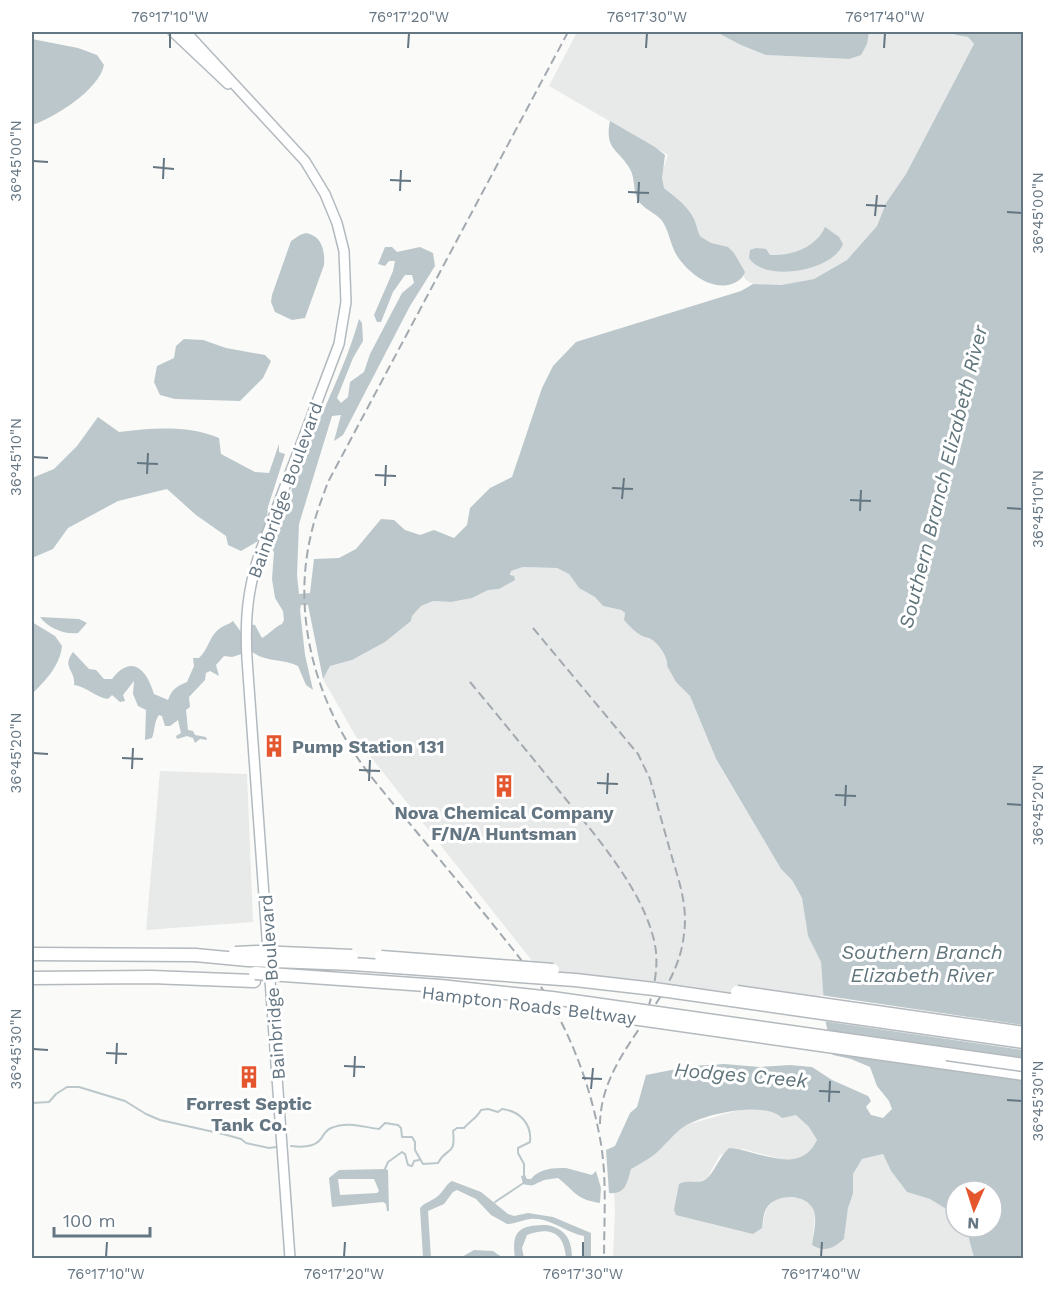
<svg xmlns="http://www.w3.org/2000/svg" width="1055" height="1290" font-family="'Work Sans',sans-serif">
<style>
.built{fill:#e8e9e9}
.water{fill:#bbc7cb;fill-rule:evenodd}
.pier{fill:#fafaf8}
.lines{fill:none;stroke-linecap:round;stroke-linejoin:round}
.stream{stroke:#bbc7cb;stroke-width:2}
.secondary-casing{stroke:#b3babf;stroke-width:12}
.motorway-casing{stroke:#b4b9bd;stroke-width:15}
.secondary{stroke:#fff;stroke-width:9}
.motorway{stroke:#fff;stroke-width:12}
.rail{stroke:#a2aab0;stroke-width:2;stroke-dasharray:9 4.5;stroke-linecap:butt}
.motorway-bridge-casing{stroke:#b4b9bd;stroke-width:15;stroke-linecap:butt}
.motorway-bridge{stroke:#fff;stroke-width:12}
.ticks{fill:none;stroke:#657683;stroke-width:2}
.labels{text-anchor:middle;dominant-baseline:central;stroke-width:6;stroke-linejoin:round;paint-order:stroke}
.street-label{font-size:18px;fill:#657683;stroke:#fff}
.poi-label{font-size:18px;font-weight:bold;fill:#657683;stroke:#fff}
.water-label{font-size:20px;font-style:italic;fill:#60757c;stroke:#fff}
.neatline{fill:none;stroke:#657683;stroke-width:2}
.ticks-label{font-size:15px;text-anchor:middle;fill:#657683}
</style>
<rect width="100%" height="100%" fill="#fafaf8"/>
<path class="built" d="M577,32H716L741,45L766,55L849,59L867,44L869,32H951L956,35L968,37L974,44L906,174L886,203L877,226L847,260L814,279L781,285L753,284L746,280L728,251L697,239L658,184L668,155L549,86Z
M523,567L557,568L569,574L579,588L595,597L603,606L620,610L625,613L624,620L630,627L643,637L653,639L665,653L668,661L667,666L676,682L690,696L716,760L781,869L792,880L802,898L808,936L821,962L825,1012L540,971L359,742L323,679L330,666L352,660L385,642L411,621L412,616L421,606L433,601L451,602L471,598L488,590L499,589L511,576V571Z
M160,771L247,774L253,922L146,930Z
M756,1108L773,1111L788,1116L796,1115L809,1127L817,1140L812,1150L802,1158L784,1160L743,1149L720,1155L707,1178L696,1183L684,1182L762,1228L766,1209L775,1200L787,1196L800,1198L811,1205L815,1215L812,1245L817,1248L825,1249L844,1239L848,1208L853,1194V1174L862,1159L883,1154L891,1171L907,1192L930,1199L956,1215V1227H966L974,1258H613L615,1210L614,1193H618L631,1169L686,1125L739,1110Z"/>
<path class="water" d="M716,32H869L867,44L861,55L849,59L766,55L741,45Z
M951,32H1023V1258H974L966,1227H992V1191H956V1215L930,1199L907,1192L891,1171L883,1154L862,1159L853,1174V1194L848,1208L844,1239C834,1248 824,1253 812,1245C813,1236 816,1225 815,1216C813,1193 776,1191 766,1209C763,1215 763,1223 762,1228L753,1234L676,1215L674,1210L679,1184C688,1179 698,1185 706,1179C715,1172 719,1157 729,1148C758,1150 800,1177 817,1140L809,1127L796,1115L782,1118C766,1100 703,1114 685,1126C672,1134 664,1148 651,1157C645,1161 638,1165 631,1169C627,1182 626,1195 609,1193L606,1150L615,1146L630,1113L637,1107L646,1075L692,1066L724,1064L760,1067L790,1065L812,1067L832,1080L868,1096L871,1101L866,1107L871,1115L883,1118L892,1109L889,1101L877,1086L870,1067L851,1059L833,1055L825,1019L821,962L808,936L802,898L792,880L781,869L716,759L690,696L676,682L667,666C669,658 658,643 651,639C648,637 645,638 642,636C635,632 629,626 624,620L625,613L621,610L603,606L595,597L579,588L569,574L557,568L523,567L511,571L510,575L514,576L515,580L499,589L488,590L472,598L451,602L433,601L421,606L412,616L411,621L385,642L352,660L330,666L323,679L308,605H301L300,610L305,655L313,690L306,685L298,666C283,658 266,663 251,651L232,657L224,656L216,665L219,676L210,671L206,673L205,680L189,697L190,707L186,710L188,730L193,731L195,735L206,737L207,740L200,739L195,743L193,738L187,736L177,739L176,736L181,733L178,720L170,726H165L162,716L159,715C154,721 155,731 152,738L145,740L146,710L138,706L133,694L134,681L123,695L125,701L120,702L112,695L108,699C95,697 87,687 74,685C76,670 61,668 73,652L89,669L96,670L104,679H112C132,653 147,670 154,694L168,700C172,689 177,686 187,682L194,666L193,658H199C208,650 210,635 219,629C224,625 228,625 233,621L241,632L245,624L255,625L262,638C270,634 274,627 282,624L284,620L283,611L275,598L272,579L274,552L269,546L258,541L241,551L228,545L226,536L196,515L167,489L118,501L68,528L53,549L32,558V478L54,469L77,446L98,417L119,432C152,428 188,425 219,438L221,454L255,472L269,473L279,444V452L285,454L268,507L267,518L276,522L286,509C303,443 341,384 359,319L362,323L363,341L353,358L337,398L341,403L348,397L350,382L364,372L370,354L402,293L414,283L412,275H405L393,292L381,322H377L374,315L393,271L395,261H389L385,266L378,264L385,247H392L397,252L420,247L433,253L435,266L410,306L343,435L334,441L341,415L332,416L299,524L297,575L299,594L310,593L314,559L339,558L356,549L381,519L394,520L405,530L420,535L434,530L454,538L467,525L470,508L490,488L512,477L542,388L553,366L576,342L741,291L753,284L781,285L814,279L847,260L877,226L886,203L906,174L974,44L968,37L956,35Z
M32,39L78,48L97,55L104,65C99,90 54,118 32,125Z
M610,121L655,147L665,155L662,178L664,188C676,198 687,205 694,219C697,225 697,232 701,237L711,243L728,247L734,253L745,272C742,280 736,283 728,285C708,289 685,270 676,254C671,245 669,233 664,224C660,215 647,211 640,203C632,193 636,179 630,169C619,149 604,150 610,121Z
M825,227L839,237L843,244C833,271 765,283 749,258L750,250L756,248L766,249L770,255C791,256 816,248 825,227Z
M306,233C322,236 325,250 324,265L305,318L292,320L275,312L271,302L272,295L291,241L300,235Z
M184,339L203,340L226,348L265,355L271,361L263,378L240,401L175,399L160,395L154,382L157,366L174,358L176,346Z
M40,617L79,619L87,623L78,633C65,635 48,628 40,617Z
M32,622L55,636L62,646C60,666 45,681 32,694Z
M566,1168L592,1175L596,1171L601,1188L600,1203C575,1199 576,1192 558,1178C553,1179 546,1179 542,1181C532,1185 535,1187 523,1184L521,1176L525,1175L527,1179H531C540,1168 553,1168 566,1168Z
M385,1169L388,1170L389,1211H387L386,1204L383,1202L332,1207L329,1178L339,1170ZM338,1179H374L379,1191L377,1193L340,1195Z
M452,1181L481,1192L508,1214L514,1216L528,1213L553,1217L591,1233V1258H584V1236C566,1233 550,1217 530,1219C522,1220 515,1224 507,1224L491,1215L476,1199L457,1190L453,1192L444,1204L428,1211L431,1258H423L420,1208C425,1202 432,1201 438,1196C444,1191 445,1185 452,1181Z
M547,1225C566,1229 572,1240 572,1258H566C564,1233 551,1226 527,1235L522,1248L524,1258H515C511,1230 520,1225 547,1225Z
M474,1250L493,1251L503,1258H460Z"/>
<path class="pier" d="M820,995L1023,1025V1050L823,1021Z"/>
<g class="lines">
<path class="stream" d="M32,1103L49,1102L56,1094L67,1087H79L125,1101L146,1114L160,1120L223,1134L241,1139L246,1143L269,1148L276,1147
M291,1146C299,1147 312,1148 319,1141C324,1136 324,1131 331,1128C348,1121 363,1127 379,1129L385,1123L398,1125L401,1128L402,1137H412L415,1142V1150L423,1164L438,1163C447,1146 456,1157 453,1131L457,1128H464C470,1121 477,1118 481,1110L488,1109L498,1112L502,1109C520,1111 532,1124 530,1142L518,1148V1153L524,1164V1176
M385,1169L388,1162L402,1152L405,1154L408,1165L412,1166L414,1161L419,1160
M495,1202L525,1182"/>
<g class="secondary-casing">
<path id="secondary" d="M173,32L228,84
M186,32L305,161L325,194L337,223L344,251L346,302L339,344L259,555C247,592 245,620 247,659L290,1258"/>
</g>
<g class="motorway-casing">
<path id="motorway" d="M32,954L195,955
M32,978L151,977L254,981
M940,1062L1024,1074"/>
</g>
<use href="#secondary" class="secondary"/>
<use href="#motorway" class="motorway"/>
<path class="rail" d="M568,32L328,482C321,501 314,519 310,539C294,612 313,689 353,751C371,779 394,804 415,830C456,879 497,928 535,978C569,1027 591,1085 601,1144C607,1181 604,1221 604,1258
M533,628L638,754L650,779C657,804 664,829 671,854C679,881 688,906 684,934C677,1005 601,1050 600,1124
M470,682C500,718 530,755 560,792C592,831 638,884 652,933C660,957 656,981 649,1005"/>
<g class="motorway-bridge-casing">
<path id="motorway-bridge" d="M235,953L258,952L352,956
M195,955L248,960L353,964L575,980L654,989L1024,1042
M381,957L553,970
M255,973L440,986L552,998L1024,1065
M737,992L1024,1033
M590,1012L940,1062"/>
</g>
<use href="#motorway-bridge" class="motorway-bridge"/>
</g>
<path class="ticks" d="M170,48V33M408,48L409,33M646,48L647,33M884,48L885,33M33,161L48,162M153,167L174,169M163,179L164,158M390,180L411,181M400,191L401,170M628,192L649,193M638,203L639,182M866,205L886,206M1007,212L1022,213M875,216L877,195M33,457L48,458M137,463L158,464M147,474L148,453M375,475L396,476M385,486L386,465M612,488L633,489M622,499L624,478M850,500L871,501M1007,508L1022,509M860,511L861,490M33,753L48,754M122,758L143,759M132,769L133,748M359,770L380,771M369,781L370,760M597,783L618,784M607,794L608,773M835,795L856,796M1007,804L1022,805M845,806L846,785M33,1049L48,1050M106,1053L127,1054M116,1064L117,1043M344,1066L365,1067M354,1077L355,1056M582,1078L602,1079M591,1089L593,1068M819,1091L840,1092M1007,1100L1022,1101M829,1102L830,1081M106,1257L107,1242M344,1257L345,1242M583,1257V1242M821,1257L822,1242"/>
<defs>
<g id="building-bare" transform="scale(1.8)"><path d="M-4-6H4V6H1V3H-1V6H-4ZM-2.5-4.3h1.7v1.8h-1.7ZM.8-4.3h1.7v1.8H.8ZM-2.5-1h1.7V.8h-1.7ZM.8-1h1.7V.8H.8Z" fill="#e4572e" stroke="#fff" stroke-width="2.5" paint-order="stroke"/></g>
</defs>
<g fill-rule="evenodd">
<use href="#building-bare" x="274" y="746"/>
<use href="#building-bare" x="504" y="786"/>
<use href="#building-bare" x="249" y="1077"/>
</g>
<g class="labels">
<g class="street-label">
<text transform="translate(285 490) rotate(-70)">Bainbridge Boulevard</text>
<text transform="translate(272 987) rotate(-94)">Bainbridge Boulevard</text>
<text transform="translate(529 1005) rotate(7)">Hampton Roads Beltway</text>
</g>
<g class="poi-label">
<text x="292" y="746" text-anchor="start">Pump Station 131</text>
<text x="504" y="812">Nova Chemical Company<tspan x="504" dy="21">F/N/A Huntsman</tspan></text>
<text x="249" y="1103">Forrest Septic<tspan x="249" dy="21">Tank Co.</tspan></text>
</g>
<g class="water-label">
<text transform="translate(943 477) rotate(-76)">Southern Branch Elizabeth River</text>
<text x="922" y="952">Southern Branch<tspan x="922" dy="23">Elizabeth River</tspan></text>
<text transform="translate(741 1075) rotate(5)">Hodges Creek</text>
</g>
</g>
<rect width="1055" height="1290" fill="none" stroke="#ffffff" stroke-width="66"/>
<g transform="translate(974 1209) rotate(183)"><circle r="28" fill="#ffffff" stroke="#c1c8cd" stroke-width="1.5"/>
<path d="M0-4.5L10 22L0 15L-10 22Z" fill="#e4572e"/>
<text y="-9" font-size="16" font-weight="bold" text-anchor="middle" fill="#657683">N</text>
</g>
<path d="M54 1227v9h96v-9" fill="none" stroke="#657683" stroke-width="3"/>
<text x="63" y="1227" font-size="18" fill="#657683" stroke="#ffffff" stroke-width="4.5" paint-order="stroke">100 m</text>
<rect x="33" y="33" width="989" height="1224" class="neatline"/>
<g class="ticks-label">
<text x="170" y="22">76°17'10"W</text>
<text x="409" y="22">76°17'20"W</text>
<text x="647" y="22">76°17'30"W</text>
<text x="885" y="22">76°17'40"W</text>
<text transform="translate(16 161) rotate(-90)" y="5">36°45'00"N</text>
<text transform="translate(1038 213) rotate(-90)" y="5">36°45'00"N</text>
<text transform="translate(16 457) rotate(-90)" y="5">36°45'10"N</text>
<text transform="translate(1038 509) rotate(-90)" y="5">36°45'10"N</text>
<text transform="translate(16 753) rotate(-90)" y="5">36°45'20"N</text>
<text transform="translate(1038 805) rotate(-90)" y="5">36°45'20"N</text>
<text transform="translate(16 1049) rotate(-90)" y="5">36°45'30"N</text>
<text transform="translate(1038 1101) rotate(-90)" y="5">36°45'30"N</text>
<text x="106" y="1279">76°17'10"W</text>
<text x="344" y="1279">76°17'20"W</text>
<text x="583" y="1279">76°17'30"W</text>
<text x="821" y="1279">76°17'40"W</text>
</g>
</svg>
